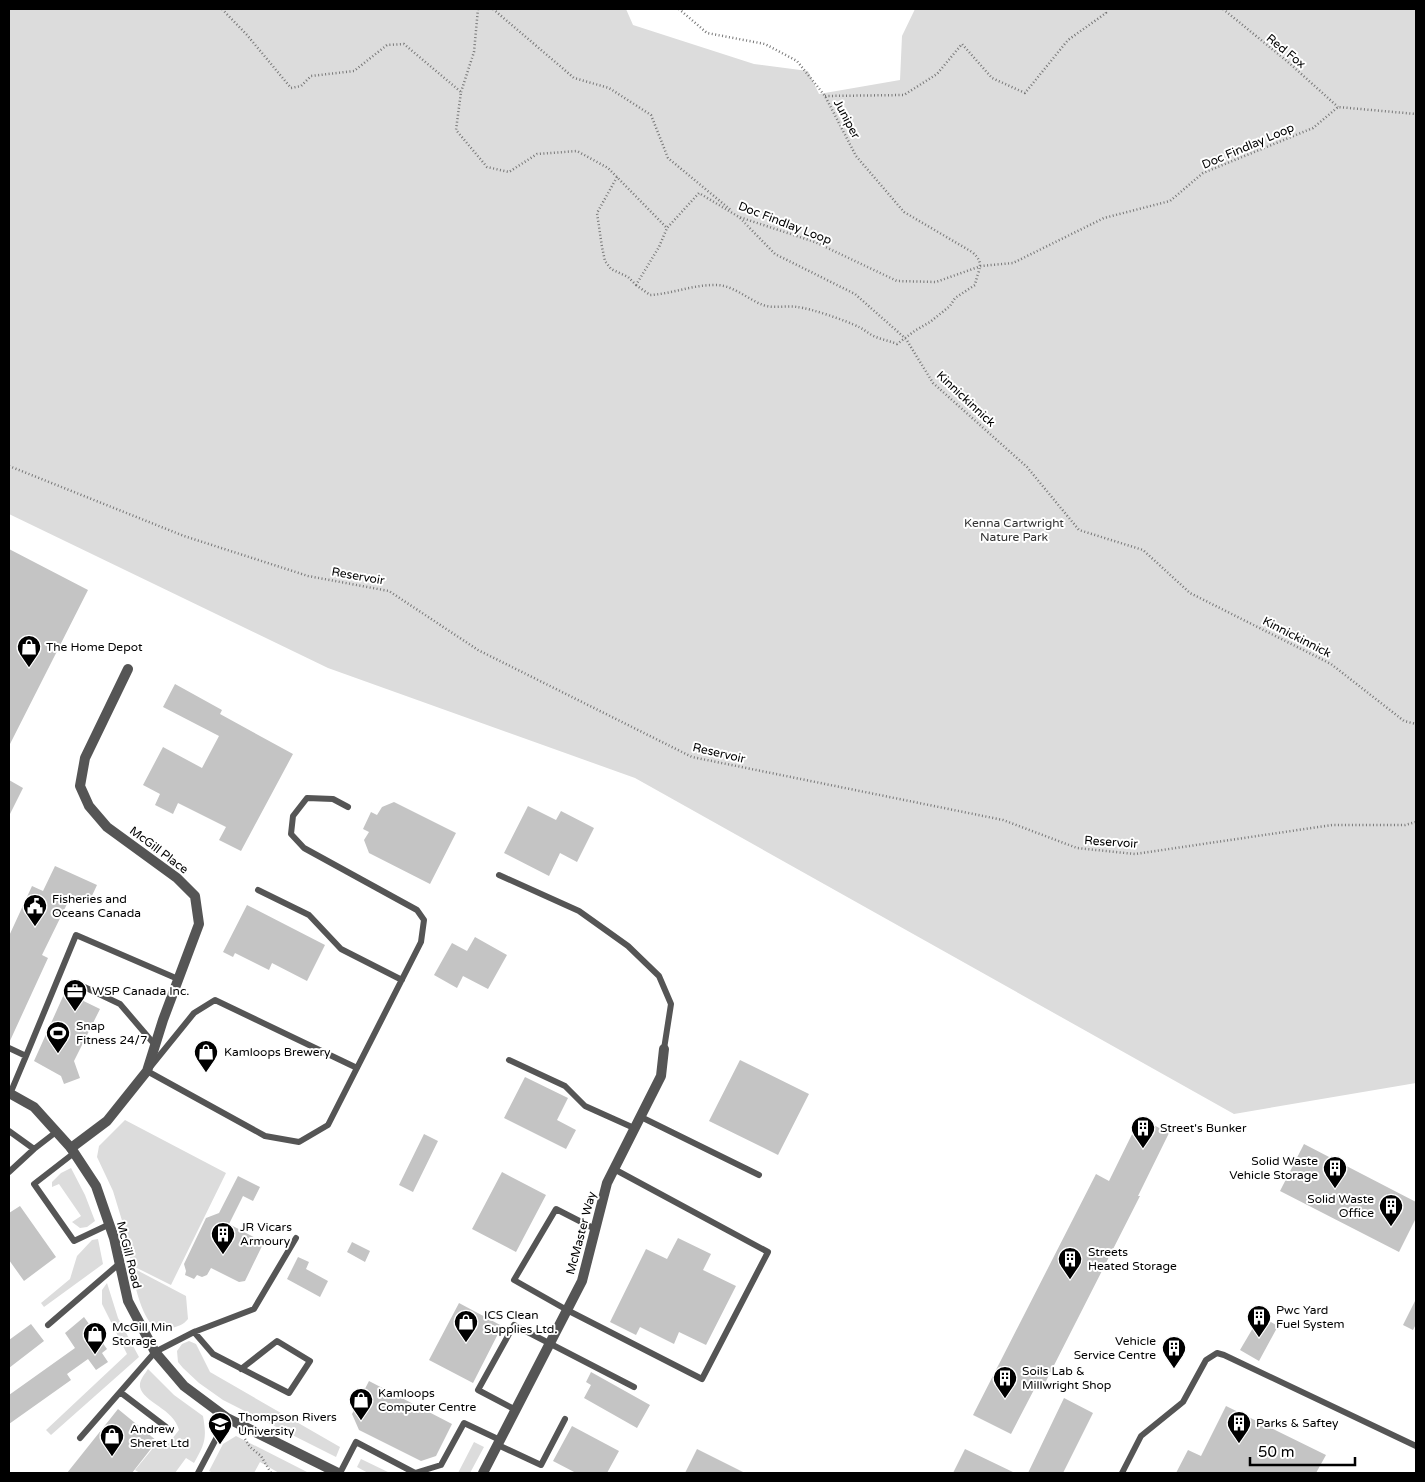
<svg xmlns="http://www.w3.org/2000/svg" width="1425" height="1482" font-family="'Varela Round',sans-serif">
<style>
.green{fill:#dcdcdc}
.building{fill:#c4c4c4}
.lines{fill:none;stroke-linecap:round;stroke-linejoin:round}
.path{stroke:#777;stroke-width:2.5;stroke-dasharray:1 2.5;stroke-linecap:butt}
.service{stroke:#555;stroke-width:6}
.minor{stroke:#555;stroke-width:10}
.tertiary{stroke:#555;stroke-width:10}
.labels{text-anchor:middle;dominant-baseline:central;stroke-width:4;stroke-linejoin:round;paint-order:stroke}
.street-label{font-size:12px;fill:#000;stroke:#fff}
.park-label{font-size:12px;fill:#333;stroke:#fff}
.poi-label{font-size:12px;fill:#000;stroke:#fff;text-anchor:start}
</style>
<rect width="100%" height="100%" fill="#fff"/>
<path class="green" d="M9,9H626L633,25L754,64L808,71L819,94L900,80L902,36L915,9H1416V1083L1234,1114L635,778L328,668L9,514Z
M125,1120L226,1173L171,1285L131,1265L127,1237L113,1191L97,1157L99,1146Z
M71,1168L85,1195L95,1221L87,1227L80,1228L72,1222L81,1216L59,1184L52,1187V1182L61,1173Z
M98,1239L103,1264L44,1307L41,1303L70,1279L77,1256L92,1240Z
M131,1267L186,1296L188,1319C183,1325 179,1326 172,1328C167,1329 161,1330 156,1328C142,1320 134,1282 131,1267Z
M107,1283L118,1318L139,1357L51,1435L46,1430L127,1354L102,1304V1290Z
M189,1341L196,1344L210,1372L340,1447L336,1457L223,1400L199,1383L183,1368L178,1362L177,1351L182,1344Z
M148,1369L174,1395L203,1416C207,1439 205,1443 194,1463L186,1458L175,1473H140L135,1470L158,1442L165,1448L179,1430C174,1409 143,1402 140,1387C139,1380 145,1374 148,1369Z
M236,1436L309,1473H279L260,1462L254,1473H233L230,1472L229,1473H213L209,1471L223,1444Z
M474,1442L484,1447L470,1473H458Z
M361,1459L390,1473H368L357,1467Z"/>
<path class="building" d="M9,549L88,590L9,746Z
M175,684L222,710L220,714L293,754L241,851L219,840L226,827L178,803L173,814L155,805L160,794L143,785L163,747L202,768L219,736L163,707Z
M9,780L23,788L9,816Z
M394,802L456,833L430,884L369,853L364,840L369,832L363,829L371,812L377,815L382,807Z
M528,806L556,820L561,811L594,828L577,862L560,853L549,876L504,853Z
M55,866L97,885L90,900L67,904L42,955L48,958L9,1043V936L32,886L43,891Z
M247,905L325,945L307,981L272,963L269,970L235,953L233,957L223,952Z
M475,937L507,955L488,989L463,976L457,988L434,975L452,943L467,951Z
M65,992L100,1009L74,1061L80,1078L64,1084L61,1076L34,1061Z
M740,1060L809,1094L778,1155L709,1121Z
M525,1077L568,1098L557,1120L576,1130L566,1149L504,1118Z
M1140,1118L1169,1133L1138,1196H1140L1044,1385L1038,1382L1011,1434L973,1415L1096,1174L1109,1181Z
M424,1134L438,1141L413,1192L399,1185Z
M1304,1144L1416,1202V1218L1399,1252L1280,1191Z
M502,1172L546,1195L516,1252L472,1229Z
M238,1176L260,1187L253,1201L243,1196L229,1224L261,1241L262,1246L245,1281L239,1282L211,1268L207,1275L202,1277L197,1275L194,1279L185,1275L186,1271L184,1264L206,1218L219,1213Z
M20,1206L56,1257L24,1281L9,1260V1213Z
M678,1238L711,1254L703,1270L736,1286L706,1345L679,1332L674,1344L640,1327L636,1335L610,1322L646,1249L667,1259Z
M352,1242L370,1251L365,1262L347,1252Z
M298,1257L309,1262L306,1269L328,1281L320,1297L287,1279Z
M1416,1299V1324L1413,1330L1403,1325Z
M459,1303L502,1326L473,1383L429,1360Z
M1260,1316L1278,1326L1259,1361L1240,1350Z
M84,1317L107,1349L102,1353L108,1362L96,1370L88,1359L67,1374L71,1380L9,1424V1395L75,1348L65,1333Z
M31,1324L44,1341L9,1368V1340Z
M591,1372L650,1405L637,1428L584,1398L591,1385L586,1382Z
M369,1381L452,1424L436,1456L421,1461L359,1430L352,1414Z
M1064,1398L1093,1413L1063,1473H1028Z
M1226,1406L1326,1455L1316,1473H1176L1188,1450L1201,1456Z
M118,1409L157,1441L132,1473H67Z
M572,1426L619,1451L607,1473H576L553,1461Z
M697,1449L745,1473H685Z
M965,1449L1015,1473H953Z"/>
<g class="lines">
<path class="path" d="M222,9L247,35L291,88L301,86L311,76L354,71L387,45L404,44L461,92L456,130L487,167L509,172L537,154L577,151L608,168L667,228L699,193L739,217L815,242L897,281L936,282L981,266L1013,263L1104,218L1170,201L1203,173L1313,128L1338,107L1416,114
M493,9L574,78L609,88L651,115L668,158L732,211
M1223,9L1288,62L1338,107
M461,92L474,52L478,9
M825,96L904,95L937,74L962,44L992,78L1025,93L1068,40L1106,13L1105,9
M617,177L597,213L602,247L605,261L611,269L628,277L636,285L659,247L667,228
M740,218L775,254L855,294L906,339L933,383L1027,467L1079,530L1143,550L1190,593L1331,664L1404,721L1416,724
M636,285L650,295C671,294 692,285 714,285C732,284 747,299 763,305C774,309 786,305 797,307C810,308 847,321 859,327C865,330 870,335 876,337C883,340 890,341 897,344L916,330L930,322L950,306L955,298L975,285C978,269 986,264 972,252L904,212L856,156L825,96L797,61L765,44L707,33L679,9
M9,466L184,536L308,576L389,591L478,650L692,757L1003,820L1077,848L1135,854L1332,825H1405L1416,822
M245,1439L250,1447L261,1456L271,1473"/>
<path class="service" d="M348,807L333,799L307,798L293,816L291,834L304,848L417,910L424,920L421,942L328,1125L299,1142L265,1136L147,1071L194,1013L215,1000L357,1068
M499,875L579,911L628,946L659,976L671,1004L664,1049
M258,890L309,915L341,949L402,980
M78,984L120,1004L155,1045
M9,1048L26,1056L76,935L178,979
M509,1060L565,1086L585,1106L634,1128
M10,1094L26,1056
M641,1117L759,1175
M9,1131L34,1149L56,1132
M74,1153L34,1184L74,1241L110,1224
M9,1172L34,1149
M595,1229L556,1209L514,1280L567,1310L702,1379L768,1252L614,1169
M48,1325L120,1263
M194,1332L213,1354L289,1393L310,1361L277,1341L241,1369
M120,1392L166,1427
M516,1410L478,1390L514,1325L634,1387
M80,1438L155,1352L194,1332L254,1309L296,1238
M498,1445L541,1465L565,1419
M198,1473L227,1418
M340,1473L356,1442L415,1473L441,1465L464,1423L500,1440
M1122,1473L1141,1436L1183,1402L1206,1360L1217,1353L1224,1355L1416,1446"/>
<path class="minor" d="M71,1148L107,1121L147,1071L163,1020L199,924L195,896L177,878L107,827L89,806L80,786L85,758L128,669
M483,1473L582,1281L607,1183L661,1076L664,1049"/>
<path class="tertiary" d="M9,1093L34,1107L71,1148L96,1186L114,1238L128,1301L155,1352L184,1386L227,1418L338,1473"/>
</g>
<defs>
<g id="shop-pin" transform="scale(1.25)"><path d="M0 17L-7.5 6A9.5 9.5 0 1 1 7.5 6Z" fill="#000" stroke="#fff"/><path d="M-5-2.5h2.3a2.7 3.5 0 0 1 5.4 0H5L5.5 6h-11ZM-1.5-2.5h3a1.5 2.3 0 0 0-3 0Z" fill="#fff"/></g>
<g id="civic-pin" transform="scale(1.25)"><path d="M0 17L-7.5 6A9.5 9.5 0 1 1 7.5 6Z" fill="#000" stroke="#fff"/><path d="M-.6-6.5H3V-4.5H.6V-3L4-1V1h2V6H-6V1h2V-1L-.6-3ZM-1.2 2.5V6h2.4V2.5Z" fill="#fff"/></g>
<g id="office-pin" transform="scale(1.25)"><path d="M0 17L-7.5 6A9.5 9.5 0 1 1 7.5 6Z" fill="#000" stroke="#fff"/><path d="M-6-3h4V-5.5h4V-3h4V5H-6ZM-1-4.5V-3h2v-1.5ZM-6 0V1H6V0Z" fill="#fff"/></g>
<g id="stadium-pin" transform="scale(1.25)"><path d="M0 17L-7.5 6A9.5 9.5 0 1 1 7.5 6Z" fill="#000" stroke="#fff"/><path d="M0-5a6.5 5 0 1 0 0 10a6.5 5 0 1 0 0-10ZM-3.5-1.8h7v3.6h-7Z" fill="#fff"/></g>
<g id="building-pin" transform="scale(1.25)"><path d="M0 17L-7.5 6A9.5 9.5 0 1 1 7.5 6Z" fill="#000" stroke="#fff"/><path d="M-4-6H4V6H1V3H-1V6H-4ZM-2.5-4.3h1.7v1.8h-1.7ZM.8-4.3h1.7v1.8H.8ZM-2.5-1h1.7V.8h-1.7ZM.8-1h1.7V.8H.8Z" fill="#fff"/></g>
<g id="university-pin" transform="scale(1.25)"><path d="M0 17L-7.5 6A9.5 9.5 0 1 1 7.5 6Z" fill="#000" stroke="#fff"/><path d="M0-5L7-2L0 1L-7-2ZM-4 1L0 2.5L4 1V4Q0 6-4 4Z" fill="#fff"/></g>
</defs>
<g fill-rule="evenodd">
<use href="#shop-pin" x="29" y="647"/>
<use href="#civic-pin" x="35" y="906"/>
<use href="#office-pin" x="75" y="991"/>
<use href="#stadium-pin" x="58" y="1033"/>
<use href="#shop-pin" x="206" y="1052"/>
<use href="#building-pin" x="1143" y="1128"/>
<use href="#building-pin" x="1335" y="1168"/>
<use href="#building-pin" x="1391" y="1206"/>
<use href="#building-pin" x="223" y="1234"/>
<use href="#building-pin" x="1070" y="1259"/>
<use href="#building-pin" x="1259" y="1317"/>
<use href="#shop-pin" x="466" y="1322"/>
<use href="#shop-pin" x="95" y="1334"/>
<use href="#building-pin" x="1174" y="1348"/>
<use href="#building-pin" x="1005" y="1378"/>
<use href="#shop-pin" x="361" y="1400"/>
<use href="#building-pin" x="1239" y="1423"/>
<use href="#university-pin" x="220" y="1424"/>
<use href="#shop-pin" x="112" y="1436"/>
</g>
<g class="labels">
<g class="street-label">
<text transform="translate(1286 51) rotate(39)">Red Fox</text>
<text transform="translate(847 119) rotate(62)">Juniper</text>
<text transform="translate(1248 146) rotate(-23)">Doc Findlay Loop</text>
<text transform="translate(785 223) rotate(21)">Doc Findlay Loop</text>
<text transform="translate(966 399) rotate(43)">Kinnickinnick</text>
<text transform="translate(358 576) rotate(10)">Reservoir</text>
<text transform="translate(1297 637) rotate(27)">Kinnickinnick</text>
<text transform="translate(719 753) rotate(13)">Reservoir</text>
<text transform="translate(1111 842) rotate(4)">Reservoir</text>
<text transform="translate(159 850) rotate(37)">McGill Place</text>
<text transform="translate(581 1233) rotate(-75)">McMaster Way</text>
<text transform="translate(129 1255) rotate(76)">McGill Road</text>
</g>
<g class="park-label">
<text x="1014" y="523">Kenna Cartwright<tspan x="1014" dy="14">Nature Park</tspan></text>
</g>
<g class="poi-label">
<text x="46" y="647">The Home Depot</text>
<text x="52" y="899">Fisheries and<tspan x="52" dy="14">Oceans Canada</tspan></text>
<text x="92" y="991">WSP Canada Inc.</text>
<text x="76" y="1026">Snap<tspan x="76" dy="14">Fitness 24/7</tspan></text>
<text x="224" y="1052">Kamloops Brewery</text>
<text x="1160" y="1128">Street's Bunker</text>
<text x="1318" y="1161" text-anchor="end">Solid Waste<tspan x="1318" dy="14">Vehicle Storage</tspan></text>
<text x="1374" y="1199" text-anchor="end">Solid Waste<tspan x="1374" dy="14">Office</tspan></text>
<text x="240" y="1227">JR Vicars<tspan x="240" dy="14">Armoury</tspan></text>
<text x="1088" y="1252">Streets<tspan x="1088" dy="14">Heated Storage</tspan></text>
<text x="1276" y="1310">Pwc Yard<tspan x="1276" dy="14">Fuel System</tspan></text>
<text x="484" y="1315">ICS Clean<tspan x="484" dy="14">Supplies Ltd.</tspan></text>
<text x="112" y="1327">McGill Min<tspan x="112" dy="14">Storage</tspan></text>
<text x="1156" y="1341" text-anchor="end">Vehicle<tspan x="1156" dy="14">Service Centre</tspan></text>
<text x="1022" y="1371">Soils Lab &amp;<tspan x="1022" dy="14">Millwright Shop</tspan></text>
<text x="378" y="1393">Kamloops<tspan x="378" dy="14">Computer Centre</tspan></text>
<text x="238" y="1417">Thompson Rivers<tspan x="238" dy="14">University</tspan></text>
<text x="1256" y="1423">Parks &amp; Saftey</text>
<text x="130" y="1429">Andrew<tspan x="130" dy="14">Sheret Ltd</tspan></text>
</g>
</g>
<rect width="1425" height="1482" fill="none" stroke="#000000" stroke-width="20"/>
<path d="M1250 1457v8h105v-8" fill="none" stroke="#000000" stroke-width="2.5"/>
<text x="1258" y="1457" font-size="15" fill="#000000" stroke="#ffffff" stroke-width="4" paint-order="stroke">50 m</text>
</svg>
